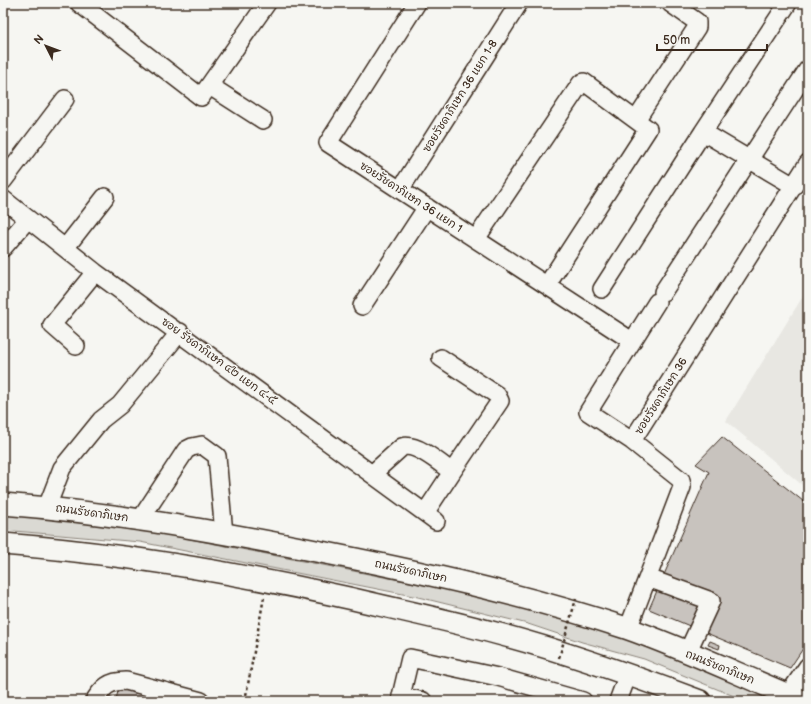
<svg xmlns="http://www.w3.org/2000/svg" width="811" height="704" font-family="'Balsamiq Sans','Playpen Sans Thai',sans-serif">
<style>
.built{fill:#e8e7e2}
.green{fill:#dad9d3;stroke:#8a8278}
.building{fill:#c8c3be;stroke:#3b2a1e}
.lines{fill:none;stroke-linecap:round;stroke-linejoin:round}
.minor-casing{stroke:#3b2a1e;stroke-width:20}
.major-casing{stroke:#3b2a1e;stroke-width:24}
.path{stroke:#3b2a1e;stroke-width:2.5;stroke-dasharray:3 3;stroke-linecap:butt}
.minor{stroke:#f6f6f2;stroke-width:17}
.major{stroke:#f6f6f2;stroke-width:21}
.path-bridge{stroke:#3b2a1e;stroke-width:2.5;stroke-dasharray:3 3;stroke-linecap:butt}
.labels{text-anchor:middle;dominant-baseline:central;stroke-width:3;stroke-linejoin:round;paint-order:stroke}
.street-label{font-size:11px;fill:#3b2a1e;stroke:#f6f6f2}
</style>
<rect width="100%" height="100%" fill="#f6f6f2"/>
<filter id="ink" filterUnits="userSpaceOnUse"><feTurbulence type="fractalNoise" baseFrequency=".025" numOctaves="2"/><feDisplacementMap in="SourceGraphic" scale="8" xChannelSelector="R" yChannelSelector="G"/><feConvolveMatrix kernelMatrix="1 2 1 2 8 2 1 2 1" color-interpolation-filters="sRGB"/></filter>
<g filter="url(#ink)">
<path class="built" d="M808,288V490L726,421Z"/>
<path class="green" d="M3,514L70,518L139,529L496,599L606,630L781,701H746L644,659L582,642L528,624L418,597L140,542L3,530Z"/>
<path class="building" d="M722,437L808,505V641L790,668L649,609L709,472L696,464Z
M710,641L720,645L719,649L708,645Z
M119,688L172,701H103L104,696L116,699Z"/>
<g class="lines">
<g class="minor-casing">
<path id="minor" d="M79,3L201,97L267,3
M417,3L328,143L632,341
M788,3L703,132L794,186
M210,86L263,120
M636,120L697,27V22L670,3
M3,181L65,99
M400,190L519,3
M3,199L95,272L436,521
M476,239L581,83L584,82L648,129L547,285
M66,247L105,197
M3,248L28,219
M602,289L703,132
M663,292L808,69
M362,306L427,207
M76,346L52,325L95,272
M441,358L497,395L500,401L452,472
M632,441L808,163
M372,474L402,447C416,442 441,464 452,472L425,513
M47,507L62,468L101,420L120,405L180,332
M140,520L186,450L192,447L202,445L217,456L224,534
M648,578L711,601L687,653
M628,629L682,487L681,480L632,441L588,412L657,302
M788,695L808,666
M94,701C103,687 109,681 126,681L201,701
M423,701L401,696L410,658L498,677L583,701
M618,701L628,674"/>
</g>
<g class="major-casing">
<path id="major" d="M3,504C107,512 209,530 311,550C418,571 523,594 626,628C686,649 744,677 803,701
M3,544C118,553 232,572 344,597C396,609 448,620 499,634C567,652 634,676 700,701"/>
</g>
<path class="path" d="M245,701L264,597"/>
<use href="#minor" class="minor"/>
<use href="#major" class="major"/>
<path class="path-bridge" d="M559,658L576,599"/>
</g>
</g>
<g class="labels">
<g class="street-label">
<text transform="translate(460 96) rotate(-58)">ซอยรัชดาภิเษก 36 แยก 1-8</text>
<text transform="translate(411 197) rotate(33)">ซอยรัชดาภิเษก 36 แยก 1</text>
<text transform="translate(219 361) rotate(36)">ซอย รัชดาภิเษก ๔๒ แยก ๔-๕</text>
<text transform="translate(661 396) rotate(-58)">ซอยรัชดาภิเษก 36</text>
<text transform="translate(92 513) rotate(8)">ถนนรัชดาภิเษก</text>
<text transform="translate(411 571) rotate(12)">ถนนรัชดาภิเษก</text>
<text transform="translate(720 667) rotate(22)">ถนนรัชดาภิเษก</text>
</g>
</g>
<rect width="811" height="704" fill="none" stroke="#f6f6f2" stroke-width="16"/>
<rect x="8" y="8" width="795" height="688" fill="none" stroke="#3b2a1e" stroke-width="1.5" filter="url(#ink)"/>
<g transform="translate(46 46) rotate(312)" stroke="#f6f6f2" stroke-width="3" paint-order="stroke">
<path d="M0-3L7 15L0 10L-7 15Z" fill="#3b2a1e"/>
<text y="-6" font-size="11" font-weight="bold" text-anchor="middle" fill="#3b2a1e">N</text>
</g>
<path d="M657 44v6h110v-6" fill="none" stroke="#3b2a1e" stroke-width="2"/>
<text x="663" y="44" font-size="12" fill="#3b2a1e" stroke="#f6f6f2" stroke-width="3" paint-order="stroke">50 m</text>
</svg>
